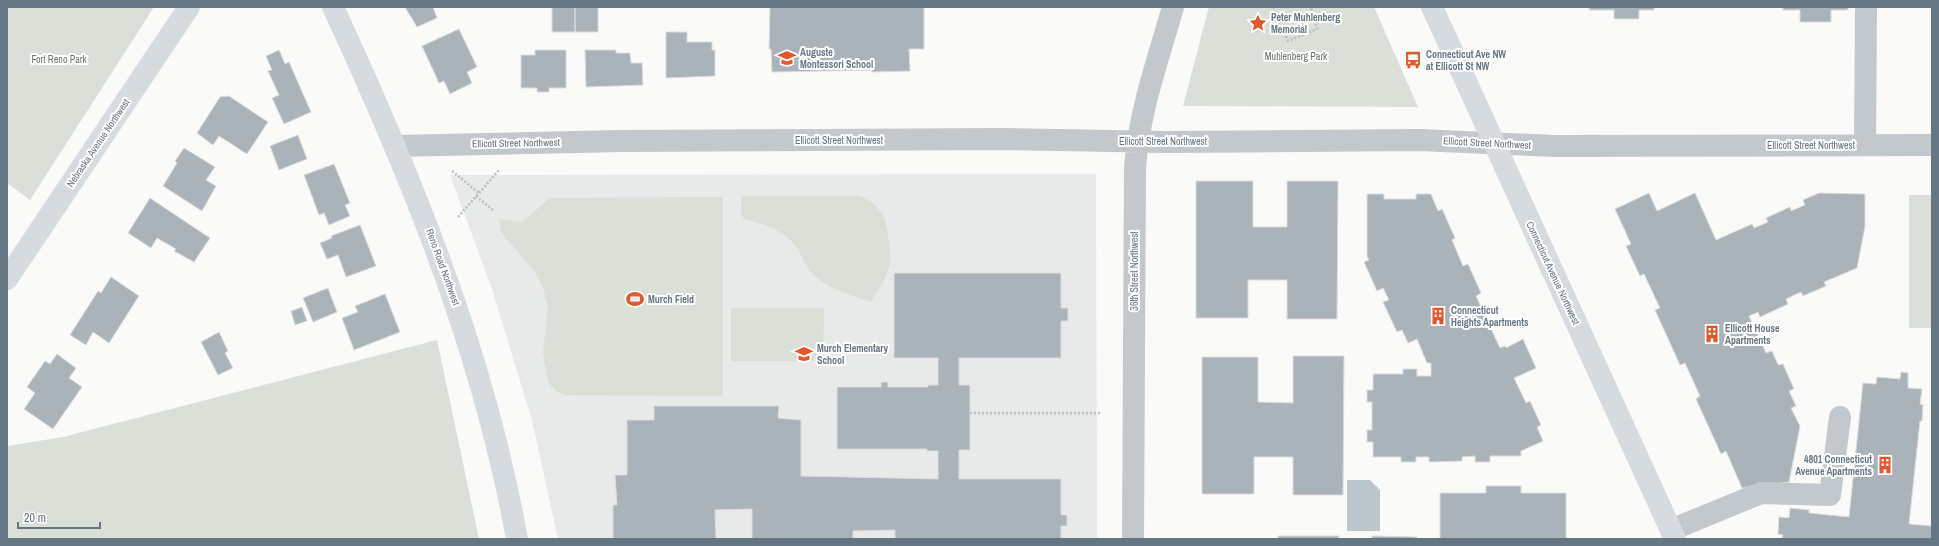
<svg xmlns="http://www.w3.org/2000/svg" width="1939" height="546" font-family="'Archivo Narrow',sans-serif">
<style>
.built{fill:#e8e9e9}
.green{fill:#dadfd7}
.water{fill:#bbc7cb}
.building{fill:#aab3b9;stroke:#dcdcda}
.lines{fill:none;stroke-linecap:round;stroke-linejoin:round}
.path{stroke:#bbbfc2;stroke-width:2.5;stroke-dasharray:2 2;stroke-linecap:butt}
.minor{stroke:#c3c8cc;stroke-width:22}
.major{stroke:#d6dbdf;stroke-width:22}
.labels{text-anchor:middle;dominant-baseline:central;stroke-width:4;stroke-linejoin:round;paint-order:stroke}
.poi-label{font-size:10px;font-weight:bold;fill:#657683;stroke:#fff;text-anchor:start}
.park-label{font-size:10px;fill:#687a64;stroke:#fff}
.street-label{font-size:10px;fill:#657683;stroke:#fff}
</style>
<rect width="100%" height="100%" fill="#fafaf8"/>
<path class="built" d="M1096,174L1097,539H558L532,420L492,289L450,175Z"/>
<path class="green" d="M7,7H154L30,200L7,183Z
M1209,7H1374L1418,107L1183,106Z
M1909,195H1932V328H1909Z
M741,196H859C883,205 888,221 889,245C890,251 891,258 890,263C887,278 878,290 871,302C852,295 830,290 815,276C806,268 802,255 795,245C782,229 763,224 744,219L741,213Z
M723,197V396L565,395L556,391L548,382L543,353L548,308L544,290L535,272L501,232L499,219L522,222L550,198Z
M731,308H824L823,361H731Z
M437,340L479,539H7V446L63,437Z"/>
<path class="water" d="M1347,480H1370L1380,490V531H1347Z"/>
<path class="building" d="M405,7H433L437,18L417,27Z
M552,7H575V32H552Z
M575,7H598V32H575Z
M770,7H924V49H909L910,71L872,72V70L772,72L771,49H769Z
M1589,7H1654V10H1639V19H1614V10H1589Z
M1783,7H1848V10H1831V22H1800V10H1783Z
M459,29L477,67L467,72L472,83L450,94L444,81L439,83L422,46Z
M666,32H687V42H712V50H715V76L666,78Z
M279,50L285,64L289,62L311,112L284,124L272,98L279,95L268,71L272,70L266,56Z
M535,50H566V88H549V92H537V88H521V55H535Z
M585,50H616V53H630L631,63H642L643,85L586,87Z
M229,96L268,122L247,154L219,136L213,145L197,133L220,97Z
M298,135L307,159L279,170L270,146Z
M184,148L215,167L206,180L216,186L202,211L163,186L177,163L175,161Z
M334,164L350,203L345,205L350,216L329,225L324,213L319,215L304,175Z
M1196,181H1253V227H1287V181H1338L1337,319H1287V280H1248V318H1196Z
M1649,193L1657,211L1695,193L1716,240L1752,224L1754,228L1768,222L1766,218L1790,207L1791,211L1805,205L1803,200L1819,193L1865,194V226L1857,268L1824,282L1826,286L1803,296L1801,292L1786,299L1788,304L1760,317L1758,312L1749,316L1766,353L1772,351L1778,365L1783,364L1794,389L1789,391L1796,406L1791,408L1800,426L1789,482L1742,488L1726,451L1721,454L1696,399L1700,396L1685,363L1680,365L1655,310L1660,308L1644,274L1640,276L1626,246L1631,244L1615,209Z
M1367,194H1384V199H1416V194H1431L1438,211L1442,209L1455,238L1452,240L1463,266L1468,264L1481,293L1476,296L1500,348L1505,346L1506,348L1523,339L1536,368L1514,378L1526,403L1530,401L1541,425L1537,427L1543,441L1521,451V456H1490V462H1475V456L1462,457V461L1429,462V457H1416V462H1401V457H1373V442H1367V430H1372V402H1367V390H1373V374H1403V369H1417V376H1431V363H1427L1417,339L1408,343L1402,330L1397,332L1383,302L1389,300L1383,288L1377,291L1364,262L1369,260L1367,256Z
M150,198L210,238L194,262L174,251L176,249L157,238L151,248L128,233Z
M360,225L376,266L346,277L338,255L327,259L320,243L332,238L331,236Z
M894,273H1061V308H1068V321H1061V358H959V385H970V450H959V479H1061V515H1067V526H1061V539H895V530L853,531V539H752V509L715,510L716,539H613V505H617L615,475H627V420H654V406H779L778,418L801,420V476L938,479V451H927V449H837V387H881V382H888V387H928V385H938V358H894Z
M111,277L139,296L109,343L93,332L86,345L70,335L98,291L101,293Z
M328,288L337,312L313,322L303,298Z
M385,294L400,332L354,350L342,318L358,312L355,306Z
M302,307L307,321L295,325L291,311Z
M219,332L228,351L225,353L233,368L218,375L201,342Z
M57,354L76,368L69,378L82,387L53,429L24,409L35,393L27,387L45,361L50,364Z
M1293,356H1344L1343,495H1293V457H1254V494H1202V357H1258V402L1293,403Z
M1901,372L1908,373V388L1922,389L1920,404L1923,405L1922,421H1920L1909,524L1932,526V539H1782L1783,535L1778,534L1779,517L1789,518L1790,508L1809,510V513L1849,517L1863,383L1876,384L1877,377L1900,379Z
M1486,486H1521V493H1566V539H1440V493H1486Z
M1278,536H1339V539H1278Z
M1372,536L1417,537V539H1372Z"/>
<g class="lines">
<path class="path" d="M1273,7L1288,41L1317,29L1311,7
M452,171L479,193
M476,196L493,210
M458,217L500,169
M970,413H1102"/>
<path class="minor" d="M1865,145L1866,7
M395,146L621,141L1004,139L1166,142L1419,140L1555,146L1932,145
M1671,530L1761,493L1830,495L1840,417
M1133,539L1135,167C1139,112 1158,60 1173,7"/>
<path class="major" d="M333,7C413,180 483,351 517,539
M1432,7L1675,539
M7,279L189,7"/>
</g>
<defs>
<g id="sight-bare" transform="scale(1.38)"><path d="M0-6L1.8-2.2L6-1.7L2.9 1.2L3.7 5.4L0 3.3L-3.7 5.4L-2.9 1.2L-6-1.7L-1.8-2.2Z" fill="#e4572e" stroke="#fff" stroke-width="2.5" paint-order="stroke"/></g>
<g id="school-bare" transform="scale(1.38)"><path d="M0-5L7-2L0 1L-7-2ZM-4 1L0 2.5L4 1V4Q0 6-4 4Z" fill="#e4572e" stroke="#fff" stroke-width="2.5" paint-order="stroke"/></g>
<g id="bus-bare" transform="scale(1.38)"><path d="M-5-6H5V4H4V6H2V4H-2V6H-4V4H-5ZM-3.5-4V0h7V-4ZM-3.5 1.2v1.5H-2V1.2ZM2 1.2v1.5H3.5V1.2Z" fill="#e4572e" stroke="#fff" stroke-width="2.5" paint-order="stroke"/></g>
<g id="stadium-bare" transform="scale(1.38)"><path d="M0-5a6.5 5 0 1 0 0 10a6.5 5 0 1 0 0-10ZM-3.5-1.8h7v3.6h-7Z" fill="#e4572e" stroke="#fff" stroke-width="2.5" paint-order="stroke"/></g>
<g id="building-bare" transform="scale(1.38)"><path d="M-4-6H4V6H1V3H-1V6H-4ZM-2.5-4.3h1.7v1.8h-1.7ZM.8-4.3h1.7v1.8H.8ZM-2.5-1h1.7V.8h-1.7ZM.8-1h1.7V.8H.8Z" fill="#e4572e" stroke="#fff" stroke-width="2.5" paint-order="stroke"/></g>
</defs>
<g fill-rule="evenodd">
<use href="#sight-bare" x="1258" y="23"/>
<use href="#school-bare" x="787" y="58"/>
<use href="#bus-bare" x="1413" y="60"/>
<use href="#stadium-bare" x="635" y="299"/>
<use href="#building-bare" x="1438" y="316"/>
<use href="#building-bare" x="1712" y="334"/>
<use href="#school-bare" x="804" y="354"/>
<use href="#building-bare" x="1885" y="465"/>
</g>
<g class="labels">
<g class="poi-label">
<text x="1271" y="17">Peter Muhlenberg<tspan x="1271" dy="12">Memorial</tspan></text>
<text x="800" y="52">Auguste<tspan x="800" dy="12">Montessori School</tspan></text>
<text x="1426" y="54">Connecticut Ave NW<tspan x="1426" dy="12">at Ellicott St NW</tspan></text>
<text x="648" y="299">Murch Field</text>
<text x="1451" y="310">Connecticut<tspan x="1451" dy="12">Heights Apartments</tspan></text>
<text x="1725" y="328">Ellicott House<tspan x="1725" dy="12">Apartments</tspan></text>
<text x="817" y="348">Murch Elementary<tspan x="817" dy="12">School</tspan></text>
<text x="1872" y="459" text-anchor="end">4801 Connecticut<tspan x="1872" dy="12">Avenue Apartments</tspan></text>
</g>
<g class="park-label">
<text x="1296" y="56">Muhlenberg Park</text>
<text x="59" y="59">Fort Reno Park</text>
</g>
<g class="street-label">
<text x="839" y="140">Ellicott Street Northwest</text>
<text x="1163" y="141">Ellicott Street Northwest</text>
<text transform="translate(98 143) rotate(-56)">Nebraska Avenue Northwest</text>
<text transform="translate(516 143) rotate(-1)">Ellicott Street Northwest</text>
<text transform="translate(1487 143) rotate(3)">Ellicott Street Northwest</text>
<text x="1811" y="145">Ellicott Street Northwest</text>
<text transform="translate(443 267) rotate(70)">Reno Road Northwest</text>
<text transform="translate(1134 271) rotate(-90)">36th Street Northwest</text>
<text transform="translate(1553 273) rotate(65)">Connecticut Avenue Northwest</text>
</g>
</g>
<rect width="1939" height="546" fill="none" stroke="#657683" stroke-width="16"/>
<path d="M18 522v6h82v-6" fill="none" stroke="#657683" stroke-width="2"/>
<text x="24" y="522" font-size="12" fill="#657683" stroke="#ffffff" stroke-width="3" paint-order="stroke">20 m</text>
</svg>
